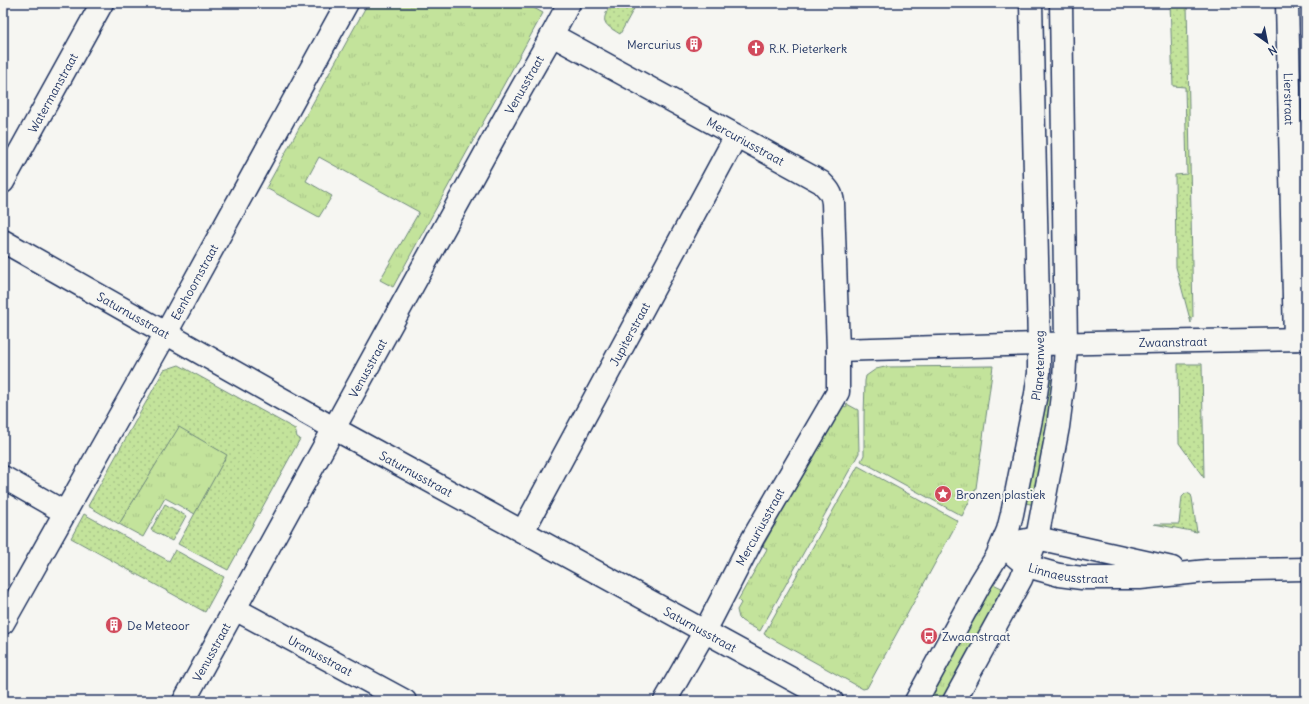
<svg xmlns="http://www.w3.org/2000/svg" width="1309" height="704" font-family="Delius,sans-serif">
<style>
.grass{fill:url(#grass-tufts);stroke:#6f897c}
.park{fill:url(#park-dots);stroke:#6f897c}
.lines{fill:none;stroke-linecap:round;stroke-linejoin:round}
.street-casing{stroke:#1b2f5e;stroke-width:25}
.secondary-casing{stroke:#1b2f5e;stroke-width:25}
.street{stroke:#f6f6f2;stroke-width:22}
.secondary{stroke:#f6f6f2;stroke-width:22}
.labels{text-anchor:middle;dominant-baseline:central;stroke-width:4;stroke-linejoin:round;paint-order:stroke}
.poi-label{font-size:12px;fill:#1b2f5e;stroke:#f6f6f2;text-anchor:start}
.street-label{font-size:12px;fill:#1b2f5e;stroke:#f6f6f2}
</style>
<defs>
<pattern id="grass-tufts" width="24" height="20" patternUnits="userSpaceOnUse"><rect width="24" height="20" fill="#c3e39b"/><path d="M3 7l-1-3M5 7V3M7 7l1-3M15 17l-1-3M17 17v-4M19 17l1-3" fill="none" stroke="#a7c388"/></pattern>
<pattern id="park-dots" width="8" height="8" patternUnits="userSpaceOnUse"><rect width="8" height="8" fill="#c3e39b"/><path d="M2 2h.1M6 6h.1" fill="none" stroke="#a7c388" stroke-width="1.8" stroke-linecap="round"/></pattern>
</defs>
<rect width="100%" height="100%" fill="#f6f6f2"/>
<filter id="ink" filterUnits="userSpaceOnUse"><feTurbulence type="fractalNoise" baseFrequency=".025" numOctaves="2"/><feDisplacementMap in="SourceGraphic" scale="8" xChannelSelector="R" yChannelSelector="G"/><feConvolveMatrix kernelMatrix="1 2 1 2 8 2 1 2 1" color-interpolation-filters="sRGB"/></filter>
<g filter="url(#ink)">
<path class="grass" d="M368,3H525L543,13L393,287L380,280L419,212L319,157L306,181L332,196L319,217L266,188Z
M993,366L976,488L962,516L861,461L864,455V416L865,381L866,376L876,369L885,367Z
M1045,379L1057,380L1035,505L1021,502Z
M841,404L846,407L847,404L858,410L859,453L760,631L742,621L739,618L737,610L741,603L738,600L767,549L763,546Z
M179,426L228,455L195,514L165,498L143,537L119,524Z
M858,466L958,521L867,688L863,689L764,634Z
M989,582L1008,591L949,701H922Z"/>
<path class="park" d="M611,3H637L620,34C602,23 601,22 611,3Z
M1170,3H1187L1193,317L1191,318V323L1176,267L1175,175L1187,174L1185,87L1173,86Z
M1178,364H1202L1204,478L1179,443Z
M179,365L295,429L297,437L300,439L228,570L178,544L227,455L179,427L119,524L88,506L164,370Z
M1187,493L1191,495L1192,498L1197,532L1154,524H1179L1182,497L1185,494Z
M165,504L186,516L172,541L151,530Z
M84,514L169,561L175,550L224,577L205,612L71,538Z"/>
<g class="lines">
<g class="street-casing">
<g id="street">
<path id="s1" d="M569,3L552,35L821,182C828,189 832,193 833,203L838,350V392L753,538L705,631L665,701"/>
<path id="s2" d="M1287,3L1295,339"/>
<path id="s3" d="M3,182L102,3"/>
<path id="s4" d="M3,241L335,429L832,701"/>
<path id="s5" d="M838,350L1039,344L1306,339"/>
<path d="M3,477L64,512"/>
<path id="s6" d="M523,531L736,136"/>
<path id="s7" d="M235,609L405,701"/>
<path id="s8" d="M3,623L166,333L347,3"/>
<path id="s9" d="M184,701L507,114L552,35"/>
</g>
</g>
<g class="secondary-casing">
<g id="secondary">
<path d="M1022,541L1037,538L1172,568"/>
<path id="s10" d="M1015,556L1027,566L1059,575L1082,578H1140L1207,571L1306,569"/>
<path id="s11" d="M916,701L981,582L997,556L1008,530L1012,514L1036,394L1039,373V344L1031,3"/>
<path d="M954,701L1021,579L1037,538L1058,427L1064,380L1066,344L1061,3"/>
</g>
</g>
<use href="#street" class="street"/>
<use href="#secondary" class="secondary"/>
</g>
</g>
<defs>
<g id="building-disc" transform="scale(0.9)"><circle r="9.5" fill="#d1495b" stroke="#f6f6f2"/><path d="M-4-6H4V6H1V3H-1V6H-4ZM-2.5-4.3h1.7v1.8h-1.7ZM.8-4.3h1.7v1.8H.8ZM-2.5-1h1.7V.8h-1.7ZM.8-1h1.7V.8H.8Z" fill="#fff"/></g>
<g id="church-disc" transform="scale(0.9)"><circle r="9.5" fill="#d1495b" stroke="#f6f6f2"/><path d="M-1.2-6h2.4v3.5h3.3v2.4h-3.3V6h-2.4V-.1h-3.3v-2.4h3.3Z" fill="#fff"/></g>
<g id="sight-disc" transform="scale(0.9)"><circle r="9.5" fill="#d1495b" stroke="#f6f6f2"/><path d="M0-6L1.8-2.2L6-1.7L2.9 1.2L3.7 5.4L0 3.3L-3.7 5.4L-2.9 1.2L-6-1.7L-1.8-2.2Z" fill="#fff"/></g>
<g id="bus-disc" transform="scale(0.9)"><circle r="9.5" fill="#d1495b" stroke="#f6f6f2"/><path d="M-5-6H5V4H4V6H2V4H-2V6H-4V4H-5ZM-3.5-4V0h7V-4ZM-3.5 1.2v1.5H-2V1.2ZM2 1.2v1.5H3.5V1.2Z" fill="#fff"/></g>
</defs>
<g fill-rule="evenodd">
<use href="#building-disc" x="694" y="44"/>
<use href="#church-disc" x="756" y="48"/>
<use href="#sight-disc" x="943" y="494"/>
<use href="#building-disc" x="114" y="625"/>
<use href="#bus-disc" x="929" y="636"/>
</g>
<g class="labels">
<g class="poi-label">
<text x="681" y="44" text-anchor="end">Mercurius</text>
<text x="769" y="48">R.K. Pieterkerk</text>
<text x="956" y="494">Bronzen plastiek</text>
<text x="127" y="625">De Meteoor</text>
<text x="942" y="636">Zwaanstraat</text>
</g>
<g class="street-label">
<text stroke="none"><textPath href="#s9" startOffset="704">Venusstraat</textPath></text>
<text stroke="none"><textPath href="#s3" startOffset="102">Watermanstraat</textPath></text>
<text stroke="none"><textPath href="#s2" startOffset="96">Lierstraat</textPath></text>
<text stroke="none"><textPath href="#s1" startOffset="257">Mercuriusstraat</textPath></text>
<text stroke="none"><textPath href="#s8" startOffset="391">Eenhoornstraat</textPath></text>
<text stroke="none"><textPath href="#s4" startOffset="150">Saturnusstraat</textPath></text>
<text stroke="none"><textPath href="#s6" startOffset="224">Jupiterstraat</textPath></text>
<text stroke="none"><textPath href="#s5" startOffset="335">Zwaanstraat</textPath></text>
<text stroke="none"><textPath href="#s11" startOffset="362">Planetenweg</textPath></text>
<text stroke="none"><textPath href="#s9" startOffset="380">Venusstraat</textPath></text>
<text stroke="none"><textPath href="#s4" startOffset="474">Saturnusstraat</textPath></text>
<text transform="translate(760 527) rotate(-61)">Mercuriusstraat</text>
<text stroke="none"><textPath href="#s10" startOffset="58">Linnaeusstraat</textPath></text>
<text stroke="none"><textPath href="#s4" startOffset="798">Saturnusstraat</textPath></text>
<text stroke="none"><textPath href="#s9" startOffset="56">Venusstraat</textPath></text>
<text stroke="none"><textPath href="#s7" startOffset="97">Uranusstraat</textPath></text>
</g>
</g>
<rect width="1309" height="704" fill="none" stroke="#f6f6f2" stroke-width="16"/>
<rect x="8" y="8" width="1293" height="688" fill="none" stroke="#1b2f5e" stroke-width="1.5" filter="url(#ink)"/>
<g transform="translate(1267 42) rotate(147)" stroke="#f6f6f2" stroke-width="3" paint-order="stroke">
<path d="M0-3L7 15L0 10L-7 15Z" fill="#1b2f5e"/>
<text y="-6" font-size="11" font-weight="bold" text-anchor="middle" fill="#1b2f5e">N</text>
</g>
</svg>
